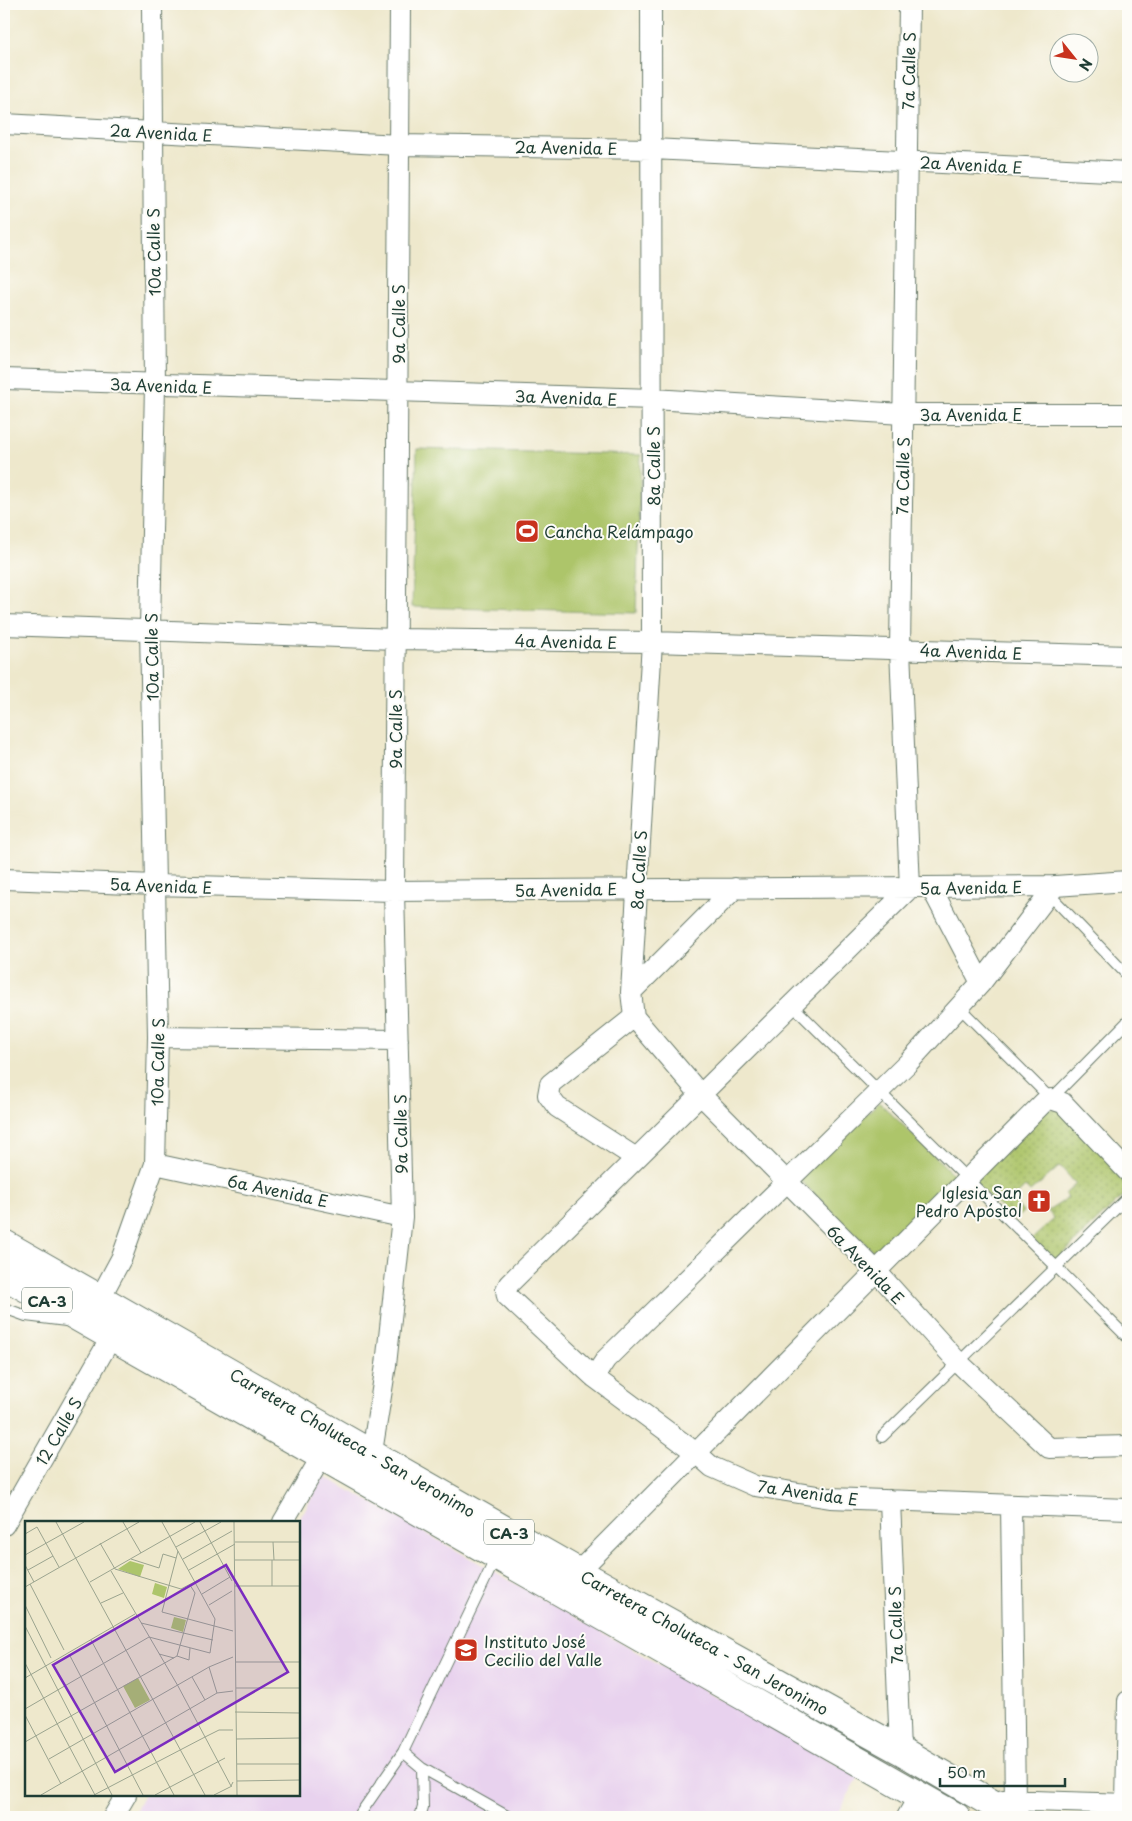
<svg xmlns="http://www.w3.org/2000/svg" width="1132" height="1821" font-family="'Playpen Sans',sans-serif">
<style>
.built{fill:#e8d2ee}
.green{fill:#adc56b;stroke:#668150}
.garden{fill:url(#garden-dots);stroke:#668150}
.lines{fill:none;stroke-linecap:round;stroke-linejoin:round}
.lane-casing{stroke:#677969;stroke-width:12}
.street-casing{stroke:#677969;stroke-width:22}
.highway-casing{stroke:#677969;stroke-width:30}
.lane{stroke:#fff;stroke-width:10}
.street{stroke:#fff;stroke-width:20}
.highway{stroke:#fff;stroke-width:28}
.labels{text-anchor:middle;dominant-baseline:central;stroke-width:4;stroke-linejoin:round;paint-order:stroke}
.shield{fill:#fdfcf7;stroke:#62766e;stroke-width:1}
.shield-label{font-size:15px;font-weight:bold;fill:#1f3d34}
.street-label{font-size:16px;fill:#1f3d34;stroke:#fdfcf7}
.poi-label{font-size:16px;fill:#1f3d34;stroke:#fdfcf7;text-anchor:start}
.inset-road{fill:none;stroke:#9ba48f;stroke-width:1}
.view{fill:#7b2cbf;fill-opacity:0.15;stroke:#7b2cbf;stroke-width:2.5}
.inset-edge{fill:none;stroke:#1f3d34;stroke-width:2.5}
</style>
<defs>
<pattern id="garden-dots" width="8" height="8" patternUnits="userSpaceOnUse" patternTransform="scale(1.25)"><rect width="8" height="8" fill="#adc56b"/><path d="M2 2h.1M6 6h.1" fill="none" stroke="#8ca159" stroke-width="1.8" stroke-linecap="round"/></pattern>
</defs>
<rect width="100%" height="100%" fill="#fdfcf7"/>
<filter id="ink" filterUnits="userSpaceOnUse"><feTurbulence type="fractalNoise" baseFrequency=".02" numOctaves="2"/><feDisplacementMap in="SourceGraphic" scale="10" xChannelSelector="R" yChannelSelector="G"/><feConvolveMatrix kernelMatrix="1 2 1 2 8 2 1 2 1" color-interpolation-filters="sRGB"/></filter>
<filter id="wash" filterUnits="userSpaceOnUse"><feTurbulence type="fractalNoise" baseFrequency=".0096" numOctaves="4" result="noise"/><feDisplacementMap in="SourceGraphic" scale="20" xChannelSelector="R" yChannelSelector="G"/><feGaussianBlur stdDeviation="1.12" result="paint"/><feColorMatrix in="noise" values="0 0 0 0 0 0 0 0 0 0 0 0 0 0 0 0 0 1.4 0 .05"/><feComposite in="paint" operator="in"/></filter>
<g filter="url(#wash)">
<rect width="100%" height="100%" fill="#eee8cc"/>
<path class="built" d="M324,1476L859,1777L835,1817H132L144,1795H299L298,1522Z"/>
<path class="green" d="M417,449L641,455L636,613L412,607Z
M879,1102L958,1179L880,1258L799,1179Z"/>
<path class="garden" d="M1046,1109H1058L1128,1176V1191L1055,1262L1032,1239L1054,1219L1048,1211L1068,1198L1065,1194L1076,1184L1060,1166L1030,1192L1025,1187L1012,1199L1023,1212L1014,1221L973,1181Z"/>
</g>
<g filter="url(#ink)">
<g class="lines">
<g class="lane-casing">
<path id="lane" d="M1049,894L1128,976
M792,1005L1128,1338
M959,1007L1051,1099L1128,1021
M4,1308L26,1316L66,1321
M882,1437L1128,1197
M403,1752L422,1768L423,1807L420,1817
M422,1768L509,1817
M358,1817L403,1752L497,1555"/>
</g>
<g class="street-casing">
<path id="street" d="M909,4L900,649L910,888L509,1284L506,1290L507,1296L594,1377L695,1452L712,1467L755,1486L830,1498L1128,1509
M4,124L399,145L652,149L1128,172
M4,379L653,399L903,414H1128
M4,625L396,639L652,642L1128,656
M4,879L155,885L394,891L1055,886L1128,881
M931,887L981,983
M631,992L735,888
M634,1017L631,992L652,642L651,4
M634,1017L700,1094L876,1271L958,1362L1049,1448L1128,1446
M634,1017L550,1084L548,1095L557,1107L636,1158
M158,1037L398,1040
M155,1164L402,1217
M100,1298L122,1257L155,1164L158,1037L150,629L155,385L152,4
M594,1377L606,1359L908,1063L981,983L1055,886
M372,1452L386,1365L402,1217L394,891L400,4
M890,1500L900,1750
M1011,1505L1015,1802
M283,1522L322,1456
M4,1525L112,1336
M578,1572L1044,1102L1051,1099L1063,1103L1128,1172
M1003,1800L1128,1804
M1126,1804L1128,1701
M113,1817L126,1795
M907,1817L919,1796"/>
</g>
<g class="highway-casing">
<path id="highway" d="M4,1244L578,1572L900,1750L1015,1817
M4,1275L956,1817"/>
</g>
<use href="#lane" class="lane"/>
<use href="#street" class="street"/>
<use href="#highway" class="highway"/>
</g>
</g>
<defs>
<g id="stadium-square" transform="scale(1.25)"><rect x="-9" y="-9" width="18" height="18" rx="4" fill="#c8321e" stroke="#fdfcf7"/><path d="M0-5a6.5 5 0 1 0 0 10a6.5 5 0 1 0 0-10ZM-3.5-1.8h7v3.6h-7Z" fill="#fff"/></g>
<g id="church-square" transform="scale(1.25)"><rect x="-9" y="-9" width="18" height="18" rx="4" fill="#c8321e" stroke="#fdfcf7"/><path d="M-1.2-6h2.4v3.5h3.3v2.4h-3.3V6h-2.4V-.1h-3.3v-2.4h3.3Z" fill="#fff"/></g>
<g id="school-square" transform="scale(1.25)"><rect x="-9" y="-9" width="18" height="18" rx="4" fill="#c8321e" stroke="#fdfcf7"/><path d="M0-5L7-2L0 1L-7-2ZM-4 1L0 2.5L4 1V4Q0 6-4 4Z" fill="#fff"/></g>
</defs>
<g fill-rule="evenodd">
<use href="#stadium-square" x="527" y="531"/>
<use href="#church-square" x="1039" y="1201"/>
<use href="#school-square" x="466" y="1650"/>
</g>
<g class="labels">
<g class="shield">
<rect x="22" y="1287.5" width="50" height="25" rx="4"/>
<rect x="484" y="1519.5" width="50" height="25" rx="4"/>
</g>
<g class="shield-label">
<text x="47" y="1300">CA-3</text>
<text x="509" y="1532">CA-3</text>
</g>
<g class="street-label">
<text transform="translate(908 71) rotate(-89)">7a Calle S</text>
<text transform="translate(161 132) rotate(3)">2a Avenida E</text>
<text transform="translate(566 147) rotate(1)">2a Avenida E</text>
<text transform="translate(971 164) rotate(3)">2a Avenida E</text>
<text transform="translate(153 252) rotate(-91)">10a Calle S</text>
<text transform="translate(398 324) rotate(-90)">9a Calle S</text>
<text transform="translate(161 385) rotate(2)">3a Avenida E</text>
<text transform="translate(566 397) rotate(2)">3a Avenida E</text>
<text x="971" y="414">3a Avenida E</text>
<text transform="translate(653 466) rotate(-90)">8a Calle S</text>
<text transform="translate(902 476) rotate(-89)">7a Calle S</text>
<text transform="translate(566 641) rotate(1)">4a Avenida E</text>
<text transform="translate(971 651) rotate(2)">4a Avenida E</text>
<text transform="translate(151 657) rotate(-91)">10a Calle S</text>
<text transform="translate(395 729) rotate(-90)">9a Calle S</text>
<text transform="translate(638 870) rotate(-87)">8a Calle S</text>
<text transform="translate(161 885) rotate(2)">5a Avenida E</text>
<text transform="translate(971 887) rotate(-1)">5a Avenida E</text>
<text transform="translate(566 889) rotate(-1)">5a Avenida E</text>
<text transform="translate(157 1062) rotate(-89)">10a Calle S</text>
<text transform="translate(400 1134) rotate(-91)">9a Calle S</text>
<text transform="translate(278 1190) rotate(12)">6a Avenida E</text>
<text transform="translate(866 1264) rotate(46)">6a Avenida E</text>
<text transform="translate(58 1431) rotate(-60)">12 Calle S</text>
<text transform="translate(353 1442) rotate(30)">Carretera Choluteca - San Jeronimo</text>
<text transform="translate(808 1492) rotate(8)">7a Avenida E</text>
<text transform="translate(895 1625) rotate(-92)">7a Calle S</text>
<text transform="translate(705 1642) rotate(29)">Carretera Choluteca - San Jeronimo</text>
</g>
<g class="poi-label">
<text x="544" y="531">Cancha Relámpago</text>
<text x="1022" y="1192" text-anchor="end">Iglesia San<tspan x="1022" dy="18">Pedro Apóstol</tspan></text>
<text x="484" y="1641">Instituto José<tspan x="484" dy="18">Cecilio del Valle</tspan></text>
</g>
</g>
<g transform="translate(25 1521)">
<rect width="275" height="275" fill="#eee8cc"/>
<path d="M105,40L119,44L115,56L93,48ZM130,62L142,66L139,77L127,73ZM149,96L161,99L158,111L146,107ZM113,157L125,179L110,187L98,165Z" fill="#adc56b"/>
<path class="inset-road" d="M31,1L180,274M98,1L116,32M175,1L207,60M209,1L212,274M0,13L12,6L34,46M210,21H275M248,21L249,39M75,22L90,48M151,26L196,1M153,30L137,91L208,110M0,34L59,1M106,38L134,47L138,33L151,37M158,38L207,10M210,39H275M247,39V65M0,44L9,61M90,48L156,68L200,45M3,49L28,35M164,49L210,23M86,50L153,165L206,265L208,261M65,61L170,1M5,63L39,129M210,65H275M0,66L114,1M177,73L205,56M76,82L98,72M0,84L26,137M184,84L207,70M116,102L188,119M0,105L87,274M66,119L149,274M44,133L118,274M134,133L149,137M152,135L170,72L165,64M152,135L164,139L165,127M211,141H275M0,142L70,274M184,146L192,172M167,156L180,179M0,157L110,93M211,167H275M0,188L124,116L185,132L190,98L137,1M210,191L275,192M0,194L36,263M211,218L275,217M0,221L152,135M24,238L184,146L208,136M212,243H275M212,260L275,259M16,274L192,172L208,170M69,274L180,216L194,209H208M130,274L200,237M189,274L207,265"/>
<path class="view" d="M201,44L263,151L90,251L28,144Z"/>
<rect width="275" height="275" class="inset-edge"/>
</g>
<rect width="1132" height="1821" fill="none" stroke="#fdfcf7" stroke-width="20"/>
<g transform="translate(1074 58) rotate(120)"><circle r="24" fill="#fdfcf7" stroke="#a4b0a9"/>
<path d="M0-4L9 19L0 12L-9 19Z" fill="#c8321e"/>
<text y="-8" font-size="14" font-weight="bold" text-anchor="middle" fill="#1f3d34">N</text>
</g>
<path d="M940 1778v8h125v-8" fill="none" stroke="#1f3d34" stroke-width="2.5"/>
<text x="947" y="1778" font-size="15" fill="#1f3d34" stroke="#fdfcf7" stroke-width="4" paint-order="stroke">50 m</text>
</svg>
